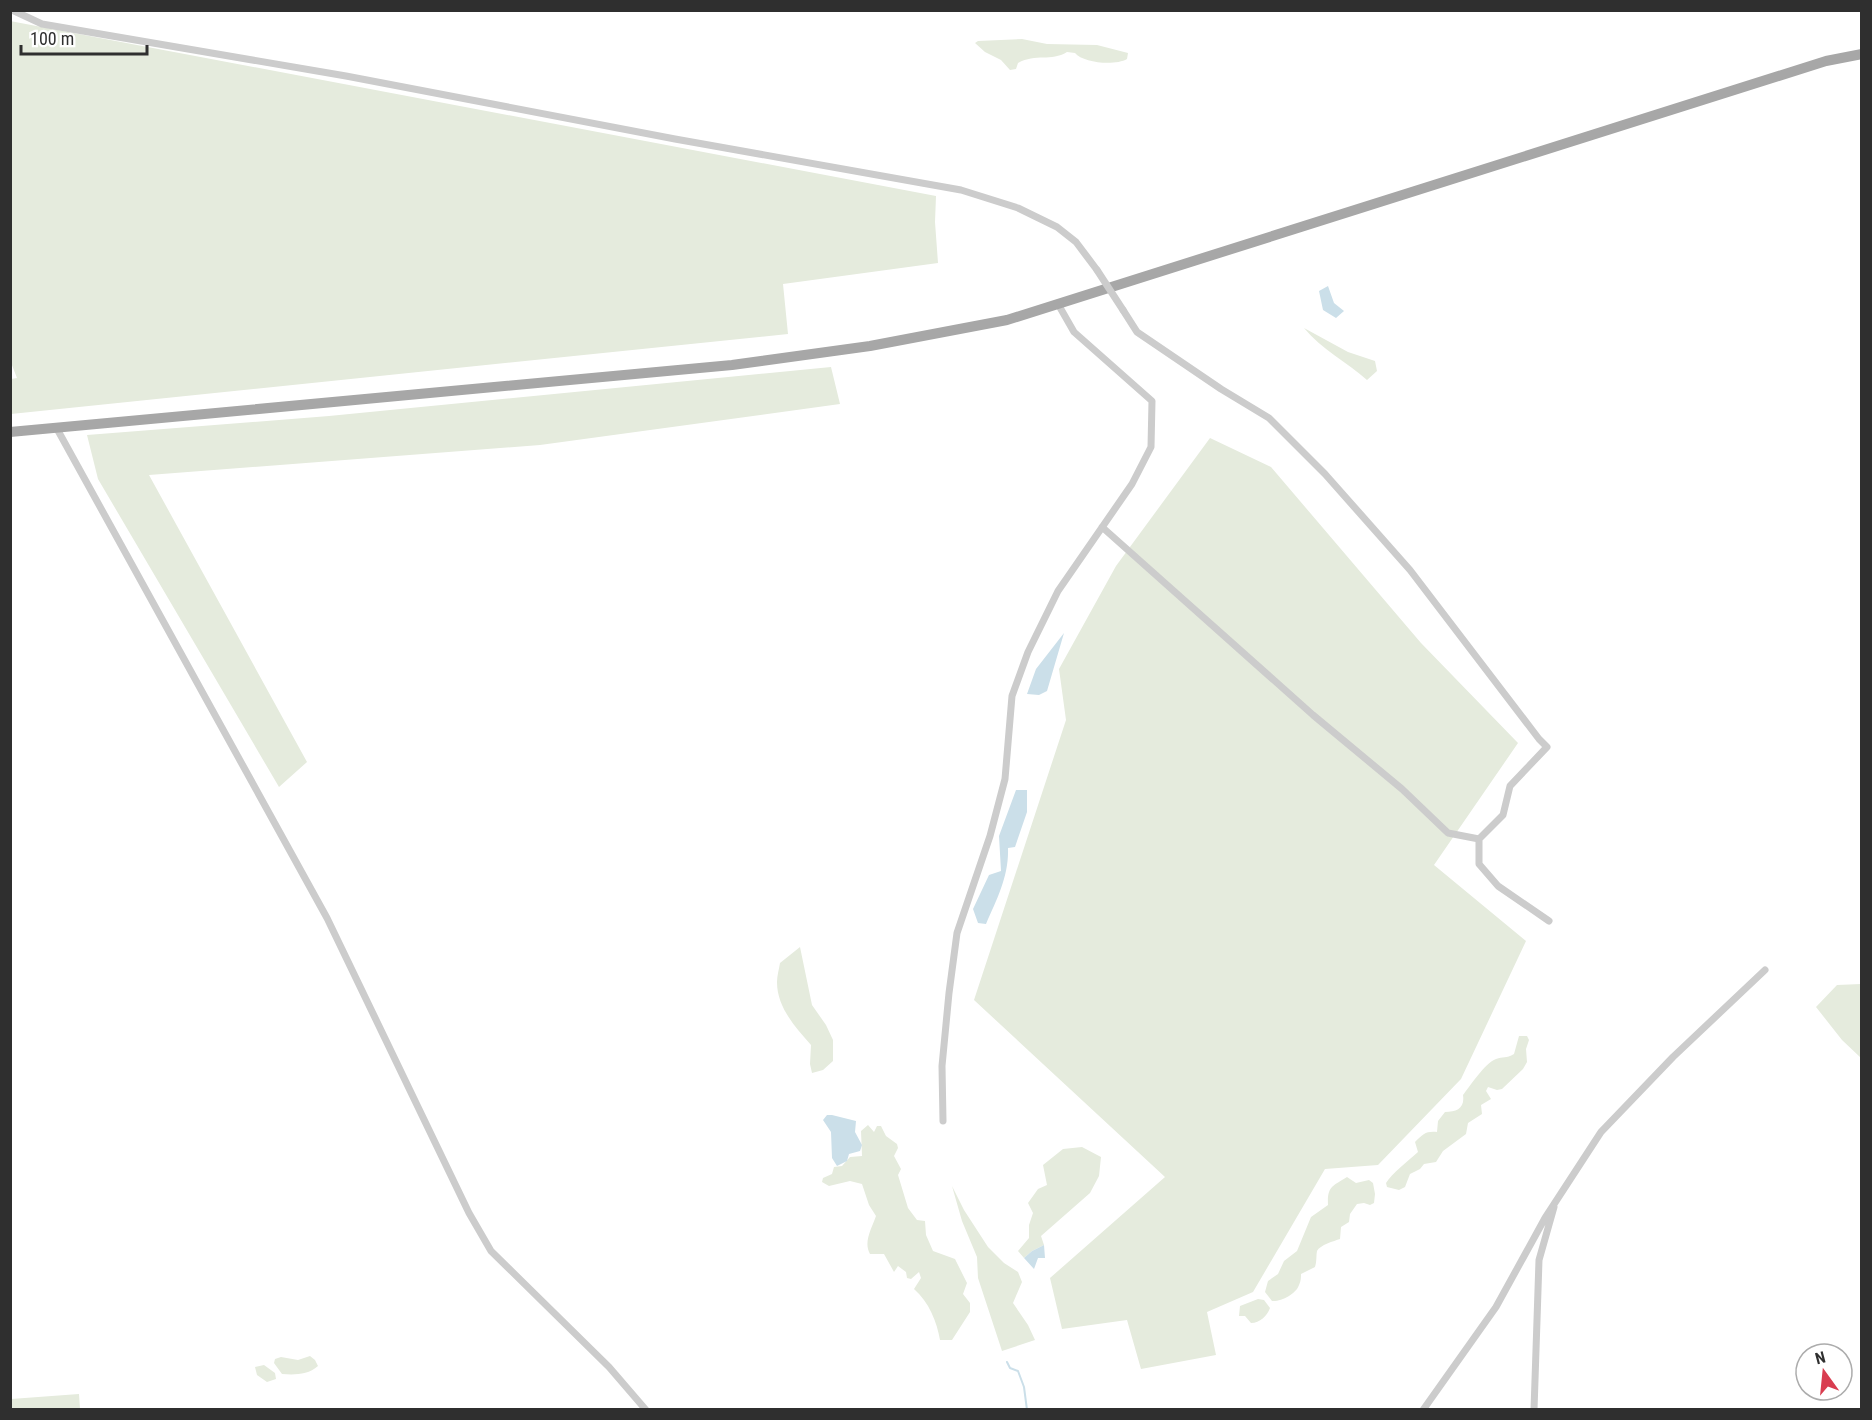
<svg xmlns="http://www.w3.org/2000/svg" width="1872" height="1420" font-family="'Roboto Condensed',sans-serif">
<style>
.green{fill:#e5ebdd}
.water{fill:#cbdfe9}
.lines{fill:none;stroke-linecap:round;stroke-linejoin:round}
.stream{stroke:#cbdfe9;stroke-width:2}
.street{stroke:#ccc;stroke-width:7}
.primary{stroke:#a7a7a7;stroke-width:10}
.street-bridge{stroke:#ccc;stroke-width:7}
</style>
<rect width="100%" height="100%" fill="#fff"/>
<path class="green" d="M10,21L936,196L935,222L938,263L783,284L788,334L11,414V379L17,378L10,360Z
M1022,39L1047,44L1097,45L1128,53L1127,59C1115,66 1083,63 1075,53L1067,52C1051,62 1036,53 1018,63L1016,69L1010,70L1001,60L985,52L975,43L978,41Z
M1304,328L1348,352L1375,361L1377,371L1367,380C1347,362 1321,349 1304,328Z
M831,367L840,404L540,445L149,475L307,762L279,787L98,479L87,435L329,416Z
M1210,438L1271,467L1421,643L1518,743L1434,865L1526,941L1461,1079L1378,1165L1325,1169L1253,1292L1207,1312L1216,1355L1141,1369L1127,1320L1062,1329L1050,1278L1165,1177L974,1000L1066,720L1059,669L1116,566Z
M800,947L812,1005L826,1025L833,1040V1061L823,1070L812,1073L810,1064L811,1045C795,1027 777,1007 777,982C777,976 779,969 780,963Z
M1861,984H1862L1861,1058L1842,1040L1816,1007L1837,985Z
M1519,1036H1527L1529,1040L1526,1049L1527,1062L1523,1069L1502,1089L1497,1090L1488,1087L1486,1091L1491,1099L1481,1105L1482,1114L1468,1123L1466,1134L1443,1151L1436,1162L1424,1164L1420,1169L1410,1174L1405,1187L1399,1190L1387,1187L1386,1183C1392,1173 1408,1161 1418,1152L1415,1142C1423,1134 1426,1131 1437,1132L1438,1121L1445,1112C1457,1112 1465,1108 1463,1095C1470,1086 1485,1063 1496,1059C1503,1056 1506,1059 1514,1054Z
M868,1125L874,1132L877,1126H881L886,1136L897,1144L898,1148L894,1156L901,1169L898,1175L908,1208L917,1220L925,1221L926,1235L933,1251L955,1259L967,1283L963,1294L970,1303V1312L952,1340H940C937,1322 929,1302 914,1289L921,1278L919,1272L911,1279L907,1278L906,1272L898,1266L894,1272L884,1254H870C863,1242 872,1228 876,1216L869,1205L862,1184L850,1181L829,1186L822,1182L823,1178L832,1174L834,1167L842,1166L850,1157L862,1156L861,1131Z
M1082,1147L1101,1157L1099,1176L1090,1193L1041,1236L1044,1245L1032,1251L1024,1258L1018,1251L1029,1238V1225L1033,1213L1028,1203L1038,1189L1047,1185L1043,1165L1063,1149Z
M1347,1177L1356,1183L1369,1180L1373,1183L1375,1194L1374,1203L1370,1205L1364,1203L1357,1204L1350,1214L1349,1222L1341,1227L1340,1239C1334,1241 1320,1245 1317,1251C1316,1256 1317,1261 1315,1267L1301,1274C1301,1277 1301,1281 1299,1285C1296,1294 1281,1302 1272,1301L1265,1292L1268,1281L1278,1274L1284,1261L1297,1251L1311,1217L1328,1205C1327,1186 1333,1186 1347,1177Z
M952,1186L964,1210L988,1247L1004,1263L1018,1272L1022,1282L1013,1303L1028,1325L1035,1340L1002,1351L978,1278L977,1257L962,1221Z
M1258,1299L1264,1300L1270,1308C1267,1316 1260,1323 1251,1323L1245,1316H1239L1240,1306Z
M310,1356L315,1360L318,1366C308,1375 294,1375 282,1374L274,1363L275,1359L281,1357L298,1360Z
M264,1365L275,1373L276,1379L267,1382L257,1375L255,1367Z
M79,1394L80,1409H11V1399Z"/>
<path class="water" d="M1328,286L1334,303L1344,311L1336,318L1323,310L1319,291Z
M1064,633L1047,691L1039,695L1027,694L1036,669Z
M1016,790H1027V812L1015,847L1008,848C1009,876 997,899 986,924L978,923L973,909L989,875L1001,871L999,836Z
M827,1115H832L856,1121L855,1132L862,1145L860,1151L849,1154L847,1161L837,1166L832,1158L831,1132L823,1120Z
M1044,1245L1045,1258H1038L1034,1269L1024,1258L1032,1251Z"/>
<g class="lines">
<path class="stream" d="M1007,1362L1010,1368L1018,1371L1024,1387L1027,1410"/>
<path class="street" d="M12,10L42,24L346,76L675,139L961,190L1018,208L1057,227L1076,242L1097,270
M1123,310L1137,332L1221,389L1269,418L1325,474L1410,570L1539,739L1547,747L1510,786L1503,815L1479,839V864L1498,886L1549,921
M56,427L327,918L469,1213L491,1251L609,1367L646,1410
M1102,527L1313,715L1402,789L1448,833L1479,839
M943,1121L942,1066L949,993L957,933L990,836L1005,779L1012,696L1028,652L1058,591L1132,484L1151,447L1152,401L1074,332L1058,304
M1423,1410L1496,1307L1545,1218L1601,1132L1673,1057L1765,970
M1534,1410L1539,1260L1554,1207"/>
<path class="primary" d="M10,432L732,365L870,346L1007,320L1826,61L1862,54"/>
<path class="street-bridge" d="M1097,270L1123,310"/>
</g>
<rect width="1872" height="1420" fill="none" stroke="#2f2f2f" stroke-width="24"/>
<g transform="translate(1824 1372) rotate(345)"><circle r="28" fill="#ffffff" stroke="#acacac" stroke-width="1.5"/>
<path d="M0-4.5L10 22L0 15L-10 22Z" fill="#d93d50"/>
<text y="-9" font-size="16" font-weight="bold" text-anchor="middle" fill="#2f2f2f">N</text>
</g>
<path d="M21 45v9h126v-9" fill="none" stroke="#2f2f2f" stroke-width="3"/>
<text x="30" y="45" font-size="18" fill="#2f2f2f" stroke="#ffffff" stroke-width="4.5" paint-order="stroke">100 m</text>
</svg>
